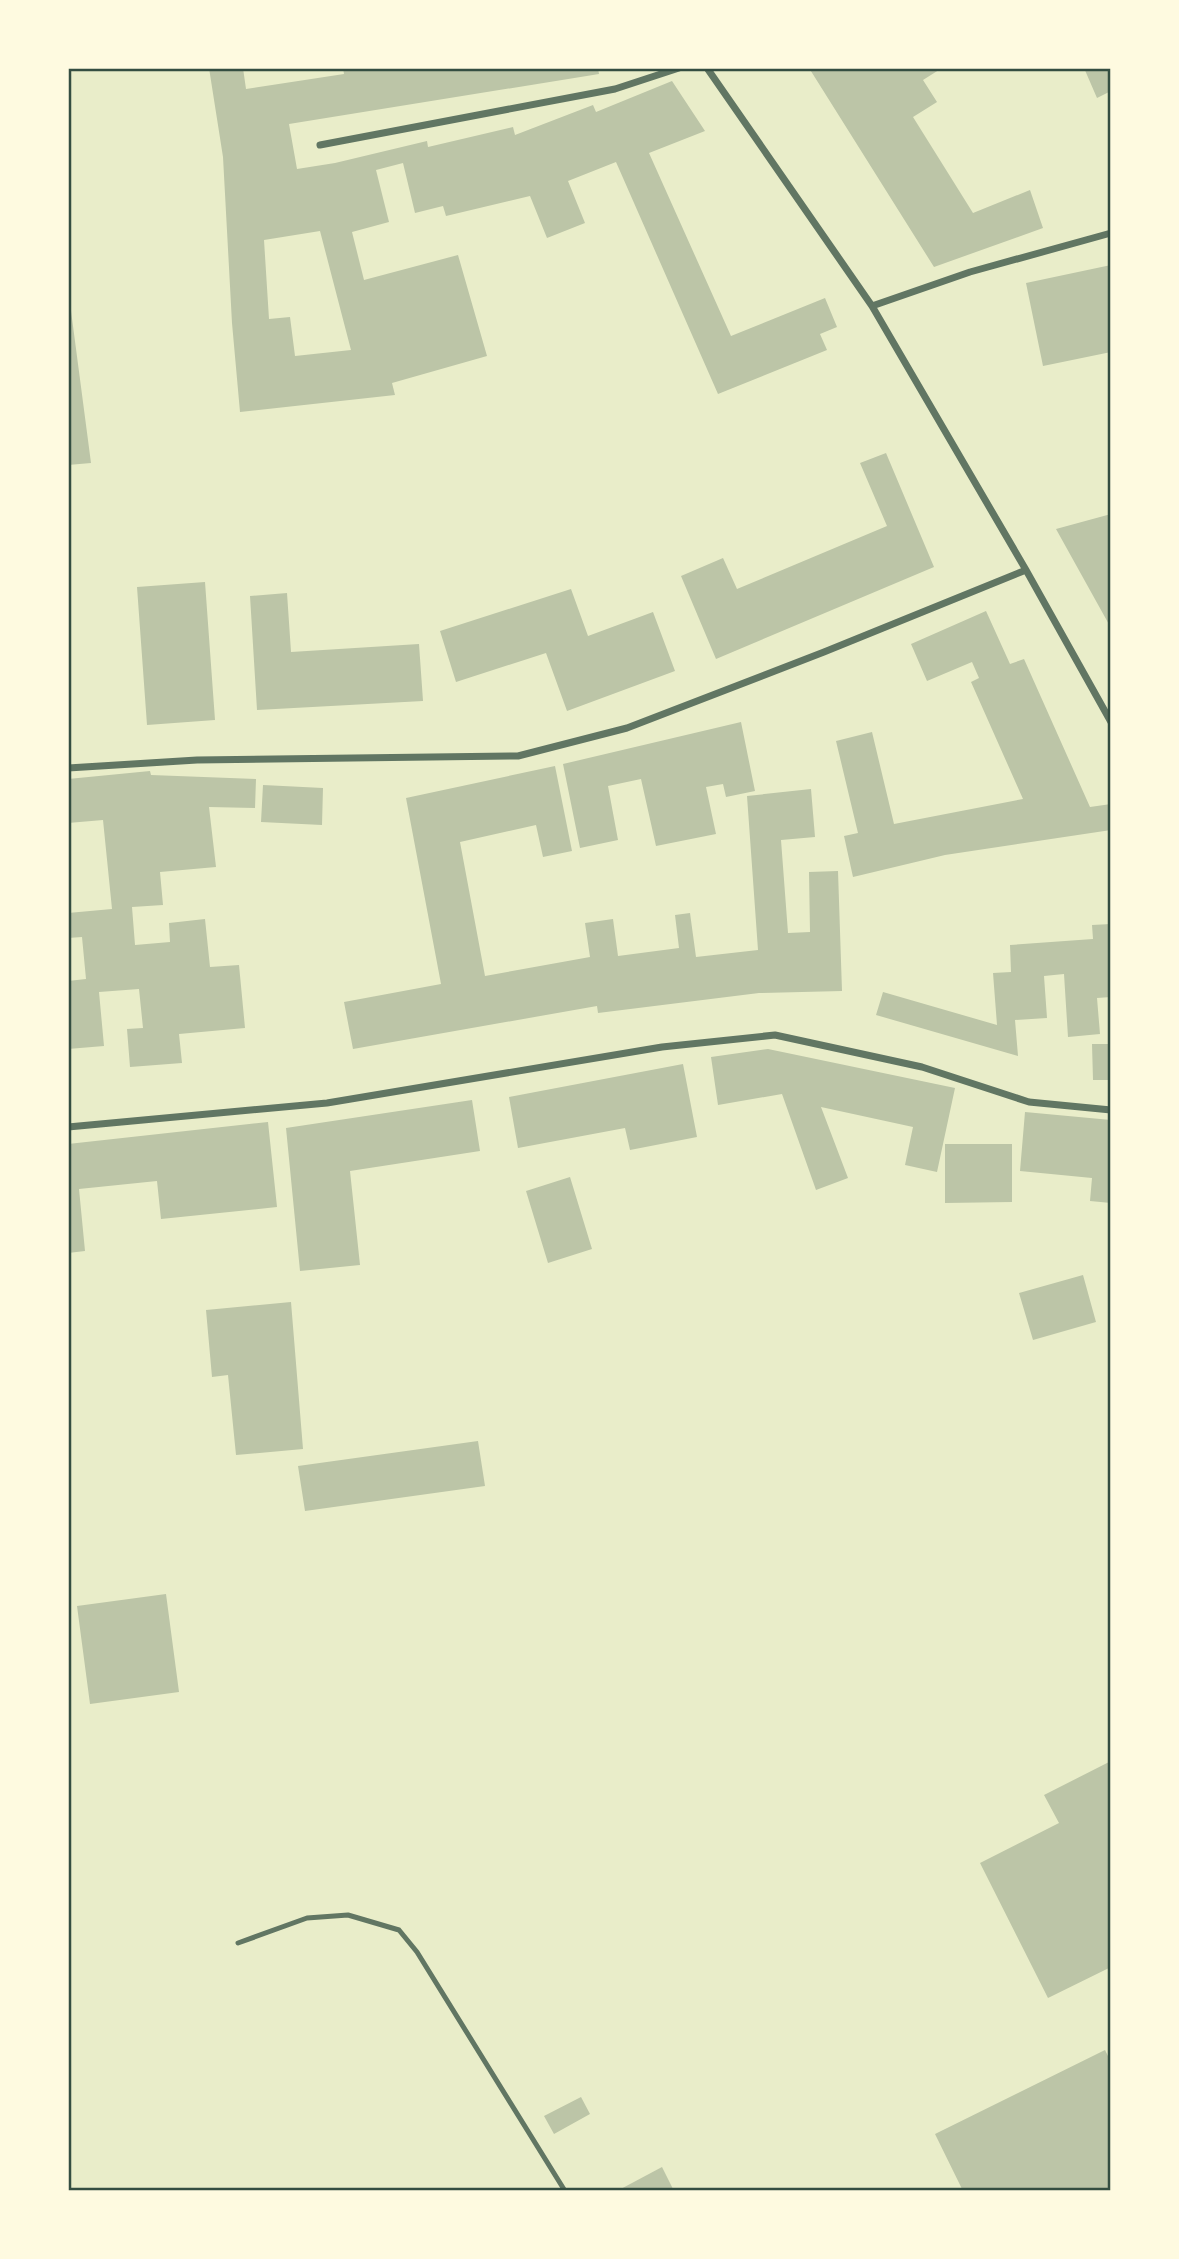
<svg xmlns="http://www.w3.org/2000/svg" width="1179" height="2259" font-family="'Libre Baskerville',serif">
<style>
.building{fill:#bcc5a7;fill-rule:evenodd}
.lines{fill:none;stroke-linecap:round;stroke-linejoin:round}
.service{stroke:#617663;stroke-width:5}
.minor{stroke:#617663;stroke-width:7}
.neatline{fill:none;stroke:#344e41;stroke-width:2.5}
</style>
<rect width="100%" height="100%" fill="#e9edc9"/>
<path class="building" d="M209,68H243L246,89L344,74L343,68H598L599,74L289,124L297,169L335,163L427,141L428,147L513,127L515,135L593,105L596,112L672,81L705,131L649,153L731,336L825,298L837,327L820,334L827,350L718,394L616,162L568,181L585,223L547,238L530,196L446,216L443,206L415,213L403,163L376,170L389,222L352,232L364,280L458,255L487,356L392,383L395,395L240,412L232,323L223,157ZM320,231L351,350L295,356L290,317L269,319L264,240Z
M809,68H942L923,80L937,102L913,117L973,213L1030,190L1043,228L934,267Z
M1084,68H1111V91L1097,98Z
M1111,265V352L1043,366L1026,283Z
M68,288L91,463L68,465Z
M886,453L934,567L716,659L681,576L723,558L737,589L887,526L860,463Z
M1111,514V628L1056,529Z
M205,582L215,720L147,725L137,587Z
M571,589L588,636L653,612L675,671L567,711L546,653L456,682L440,631Z
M287,593L291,652L419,644L423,701L257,710L250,596Z
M986,611L1010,664L1024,659L1090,807L1111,804V830L945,855L853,877L844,836L858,833L836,741L872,732L894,824L1023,799L971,682L979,678L972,662L927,681L911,644Z
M741,722L755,791L726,797L723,784L706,787L716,834L656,846L641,779L608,786L618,840L580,848L563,764Z
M555,766L572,851L543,857L536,825L460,842L485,976L590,957L585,923L613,919L618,956L679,948L675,915L690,913L696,957L758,950L747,796L811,789L815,837L781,840L788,933L810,932L809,872L838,871L842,991L759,993L598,1013L597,1006L353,1049L344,1002L441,984L406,798Z
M150,771L151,775L256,779L255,808L209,807L216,867L160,872L163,905L132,907L135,945L170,942L169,923L205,919L210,967L239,965L245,1028L179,1034L182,1063L130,1067L127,1029L143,1028L139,989L99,992L104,1046L68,1049V981L86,979L82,937L68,938V913L112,909L103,820L68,823V779Z
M263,785L323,788L322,825L261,822Z
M1111,924V997L1097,998L1100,1034L1068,1037L1064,974L1044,976L1047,1018L1015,1020L1018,1056L876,1015L883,992L997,1025L993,973L1011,972L1010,945L1093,939L1092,925Z
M1092,1044H1111V1080H1093Z
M768,1049L955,1088L937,1172L905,1165L913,1127L821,1107L848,1178L816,1190L782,1094L718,1105L711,1057Z
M683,1064L697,1137L630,1150L625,1128L518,1148L509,1097Z
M472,1100L480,1151L350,1171L360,1265L300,1271L286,1128Z
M1025,1112L1111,1120V1203L1090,1201L1092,1178L1020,1171Z
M268,1122L277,1207L161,1219L157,1181L79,1189L85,1251L68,1253V1144Z
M945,1144H1012V1202L945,1203Z
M570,1177L592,1249L548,1263L526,1191Z
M1083,1275L1096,1322L1033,1340L1019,1293Z
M291,1302L303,1449L236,1455L228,1375L212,1377L206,1310Z
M478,1441L485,1486L305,1511L298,1466Z
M166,1594L179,1692L90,1704L77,1606Z
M1111,1761V1967L1048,1998L980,1863L1059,1823L1044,1795Z
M1105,2050L1111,2062V2191H963L935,2134Z
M581,2097L590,2114L554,2134L544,2116Z
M662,2167L673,2189L670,2191H617Z"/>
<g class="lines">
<path class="service" d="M238,1943L307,1918L348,1915L399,1930L417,1952L565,2191"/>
<path class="minor" d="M707,68L872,306L1026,570L1111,722
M320,145L615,89L679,68
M872,306L970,272L1111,233
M68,768L197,760L518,756L627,728L824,652L1026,570
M68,1127L327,1103L662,1047L775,1035L922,1067L1029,1102L1111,1110"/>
</g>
<rect width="1179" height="2259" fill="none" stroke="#fefae0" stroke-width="140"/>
<rect x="70" y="70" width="1039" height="2119" class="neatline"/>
</svg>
